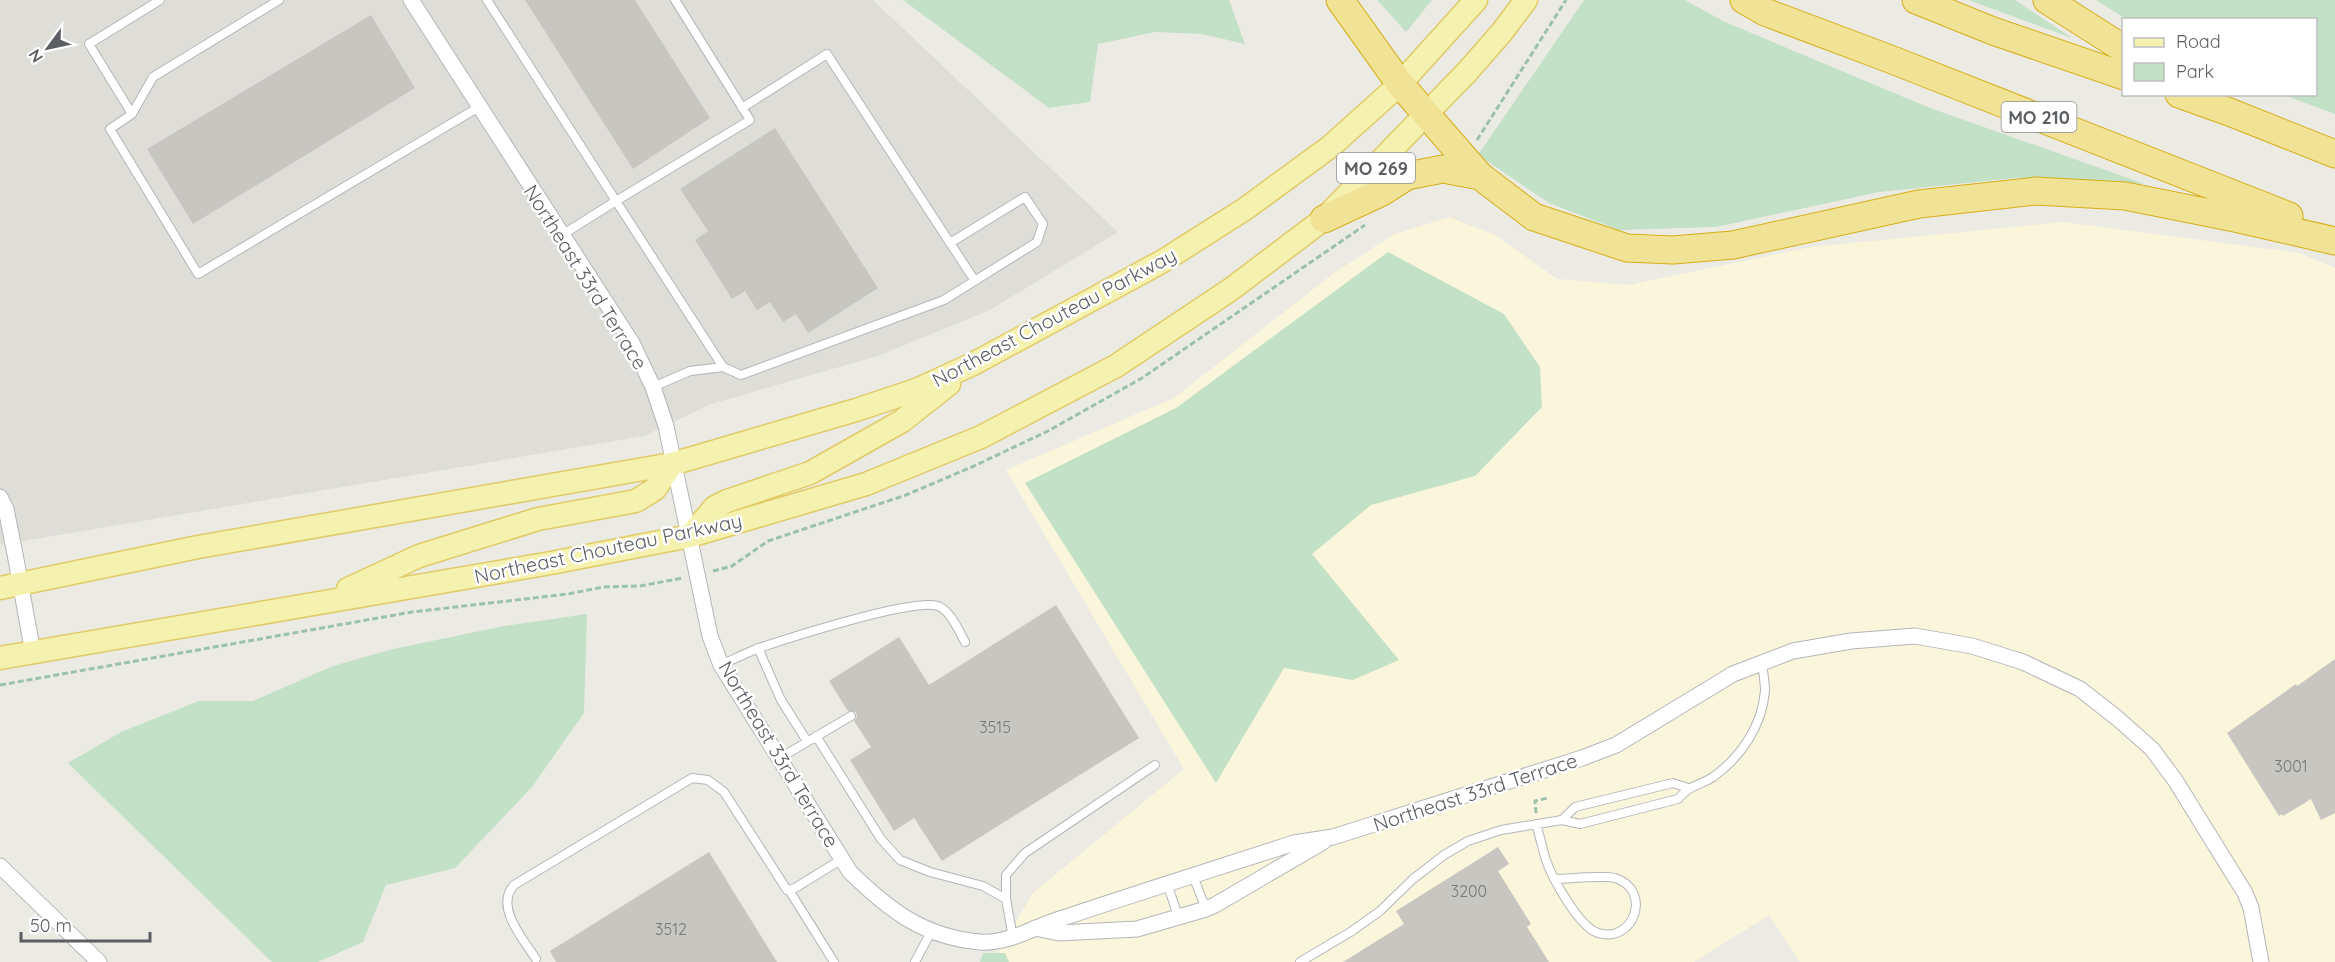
<svg xmlns="http://www.w3.org/2000/svg" width="2335" height="962" font-family="Quicksand,sans-serif">
<style>
.commercial{fill:#faf6db}
.industrial{fill:#deddd8}
.green{fill:#c3e1c6}
.building{fill:#c8c6c0}
.lines{fill:none;stroke-linecap:round;stroke-linejoin:round}
.service-casing{stroke:#b4b5b9;stroke-width:10}
.minor-casing{stroke:#b4b5b9;stroke-width:17}
.primary-casing{stroke:#e1cb68;stroke-width:25}
.motorway-casing{stroke:#d6ae1a;stroke-width:29}
.path{stroke:#9cc1aa;stroke-width:3;stroke-dasharray:6 3;stroke-linecap:butt}
.service{stroke:#fff;stroke-width:8}
.minor{stroke:#fff;stroke-width:15}
.primary{stroke:#f5f1af;stroke-width:22}
.motorway{stroke:#f1e396;stroke-width:27}
.labels{text-anchor:middle;dominant-baseline:central;stroke-width:5;stroke-linejoin:round;paint-order:stroke}
.number-label{font-size:16px;fill:#76787a}
.shield{fill:#fff;stroke:#8c8e91;stroke-width:1.5}
.shield-label{font-size:18px;font-weight:bold;fill:#5b5e62}
.street-label{font-size:20px;fill:#5b5e62;stroke:#fff}
</style>
<rect width="100%" height="100%" fill="#ecebe3"/>
<path class="commercial" d="M1449,217L1495,235L1557,279L1629,285L1811,247L2063,222L2299,253L2335,268V962H1800L1769,915L1694,962H992L1033,893L1184,769L1006,470L1174,398L1334,273L1393,235Z"/>
<path class="industrial" d="M0,0H873L1118,232L990,310L878,356L711,404L644,436L0,545Z"/>
<path class="green" d="M903,0H1229L1245,44L1202,34L1155,32L1098,44L1090,102L1049,108Z
M1377,0H1432L1406,32Z
M1584,0H1685L1725,22L1930,108L2145,184L2015,178L1879,192L1716,227L1619,230L1549,203L1478,155Z
M1968,0H2015L2072,38Z
M2096,0H2335V114L2284,95L2316,94V20L2126,19Z
M1388,252L1504,314L1540,367L1542,407L1475,476L1371,505L1312,554L1399,660L1353,680L1284,668L1216,783L1025,483L1176,408Z
M587,614L584,713L532,787L455,868L386,885L363,942L318,962H272L68,763L121,732L199,701H253L333,666L393,649L504,626Z
M983,953H1005L1009,962H980Z"/>
<path class="building" d="M525,0H635L710,118L633,169Z
M371,15L415,88L193,224L147,149Z
M775,128L878,288L808,333L796,314L783,322L770,302L757,310L745,291L732,299L695,240L708,231L680,189Z
M1056,605L1139,738L942,861L914,818L894,831L850,760L871,747L854,721L857,717L856,712L848,711L829,681L899,637L929,685Z
M2335,659V813L2321,820L2311,799L2283,816L2282,814L2279,816L2227,733L2296,684L2297,686Z
M1498,847L1509,864L1498,871L1531,924L1527,927L1549,962H1343L1404,924L1396,911Z
M709,852L777,962H556L550,951Z"/>
<g class="lines">
<g class="service-casing">
<path id="service" d="M279,0L153,77L132,114L110,129L198,274L479,107
M487,0L616,201L750,120L675,0
M132,114L89,44L160,0
M562,235L616,201L723,367L690,371L653,387
M950,243L975,281
M723,367L741,375L944,300L1037,242L1043,224L1025,197L950,243L827,54L742,108
M758,648L781,700L807,741
M721,665C734,659 746,653 759,648C789,638 913,598 938,606C950,610 959,631 965,642
M816,736L881,839L900,860L930,872L983,886L1006,899
M780,758L851,716
M1562,820L1575,807L1673,783L1688,788
M1536,824C1540,836 1542,848 1546,860C1552,878 1579,927 1598,933C1634,944 1653,890 1615,878C1603,875 1569,879 1555,879
M1193,876L1206,909
M1167,883L1178,916
M789,890L834,962
M1013,938L1006,899V875L1025,853L1155,765
M536,959C524,940 494,907 514,885L692,778L708,780L724,792L787,890L795,888L842,859
M915,962L932,930
M1300,962L1352,931L1380,911L1413,879L1444,855L1468,841L1501,830L1562,820L1580,824L1678,799C1692,783 1698,787 1713,777C1741,757 1762,726 1765,691C1765,682 1763,672 1762,663"/>
</g>
<g class="minor-casing">
<path id="minor" d="M411,0L632,343L653,387L666,426L710,636L721,665L850,872C889,910 923,937 980,942C1009,944 1036,926 1063,918C1140,892 1217,868 1294,843L1333,837L1582,758L1616,745L1733,674L1793,651L1851,641L1915,636L1972,646L2023,662L2080,689L2117,718L2152,749L2175,780L2245,893L2251,908L2261,962
M0,497L6,509L15,554L33,653
M0,866L99,962
M1035,928L1059,933L1137,929L1206,909L1215,905L1323,842"/>
</g>
<g class="primary-casing">
<path id="primary" d="M690,536L715,507L727,501L810,473L902,421L949,384
M0,588L198,547L672,464L856,410L916,390L973,364L1163,261L1245,209L1331,146L1400,84L1476,0
M348,589L419,556L538,519L636,501L655,489L672,464
M0,658L551,563L690,536L866,484L981,437L1116,366L1230,290L1324,219L1467,72L1502,32L1526,0"/>
</g>
<g class="motorway-casing">
<path id="motorway" d="M1340,0L1400,84L1480,176L1534,217L1627,248L1673,250L1733,245L1919,204L2036,191L2125,196L2235,218L2335,241
M1744,0L1765,12L1890,59L2289,216
M1916,0L1993,31L2124,76
M2047,0L2124,49
M2179,94L2232,113L2335,154
M1324,219L1382,192L1407,176L1443,169L1480,176"/>
</g>
<path class="path" d="M1477,140L1566,0
M713,571L732,566L768,541L906,495L974,466L1048,431L1142,378L1365,225
M0,685L412,612L568,594L603,587L640,586L683,578
M1536,813L1535,801L1548,798"/>
<use href="#service" class="service"/>
<use href="#minor" class="minor"/>
<use href="#primary" class="primary"/>
<use href="#motorway" class="motorway"/>
</g>
<g class="labels">
<g class="number-label">
<text x="995" y="727">3515</text>
<text x="2291" y="766">3001</text>
<text x="1469" y="891">3200</text>
<text x="671" y="929">3512</text>
</g>
<g class="shield">
<rect x="2001.5" y="102" width="75" height="30" rx="4.5"/>
<rect x="1337" y="153" width="78" height="30" rx="4.5"/>
</g>
<g class="shield-label">
<text x="2039" y="117">MO 210</text>
<text x="1376" y="168">MO 269</text>
</g>
<g class="street-label">
<text transform="translate(586 277) rotate(58)">Northeast 33rd Terrace</text>
<text transform="translate(1054 317) rotate(-28)">Northeast Chouteau Parkway</text>
<text transform="translate(608 548) rotate(-12)">Northeast Chouteau Parkway</text>
<text transform="translate(779 754) rotate(59)">Northeast 33rd Terrace</text>
<text transform="translate(1475 792) rotate(-18)">Northeast 33rd Terrace</text>
</g>
</g>
<rect x="2122" y="18" width="195" height="78" fill="#ffffff" stroke="#bdbfc0" stroke-width="1.5"/>
<rect x="2134" y="38" width="30" height="9" fill="#f5f1af" stroke="#bdbfc0" stroke-width="1.5"/>
<text x="2176" y="48" font-size="18" fill="#5b5e62">Road</text>
<rect x="2134" y="63" width="30" height="18" fill="#c3e1c6" stroke="#bdbfc0" stroke-width="1.5"/>
<text x="2176" y="78" font-size="18" fill="#5b5e62">Park</text>
<g transform="translate(48 48) rotate(237)" stroke="#ffffff" stroke-width="4.5" paint-order="stroke">
<path d="M0-4.5L10 22L0 15L-10 22Z" fill="#5b5e62"/>
<text y="-9" font-size="16" font-weight="bold" text-anchor="middle" fill="#5b5e62">N</text>
</g>
<path d="M21 932v9h129v-9" fill="none" stroke="#5b5e62" stroke-width="3"/>
<text x="30" y="932" font-size="18" fill="#5b5e62" stroke="#ffffff" stroke-width="4.5" paint-order="stroke">50 m</text>
</svg>
